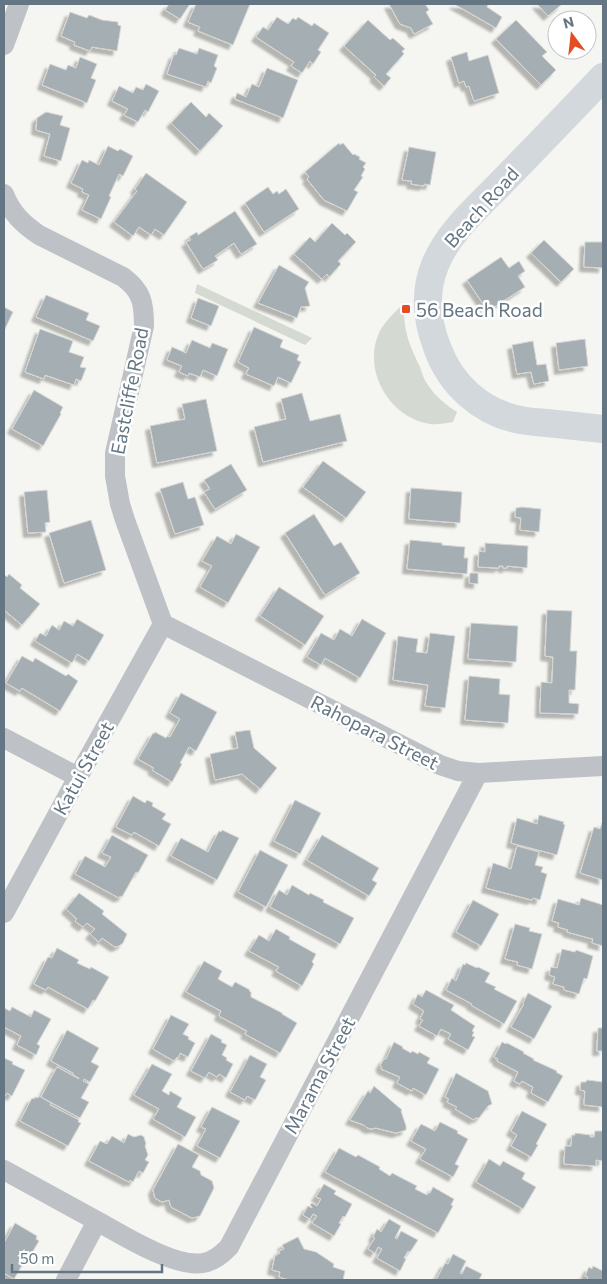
<svg xmlns="http://www.w3.org/2000/svg" width="607" height="1284" font-family="Commissioner,sans-serif">
<style>
.green{fill:#d4dad1}
.building{fill:#a5aeb3;stroke:#d7d7d4;filter:url(#shadow)}
.lines{fill:none;stroke-linecap:round;stroke-linejoin:round}
.street{stroke:#bec2c6;stroke-width:20}
.secondary{stroke:#d3d8dc;stroke-width:28}
.poi-dot{fill:#e34d23;stroke:#fff;stroke-width:2}
.labels{text-anchor:middle;dominant-baseline:central;stroke-width:5;stroke-linejoin:round;paint-order:stroke}
.street-label{font-size:19px;fill:#647683;stroke:#fff}
.poi-label{font-size:19px;fill:#647683;stroke:#fff;text-anchor:start}
</style>
<defs>
<filter id="shadow"><feDropShadow dx="-4.5" dy="4.5" stdDeviation="1" flood-color="#0004"/></filter>
</defs>
<rect width="100%" height="100%" fill="#f5f5f1"/>
<path class="green" d="M197,284L312,338L305,345L195,293Z
M404,304C403,330 409,344 420,367C422,373 424,380 428,385C435,396 446,405 457,412L453,422C446,423 437,425 430,424C390,418 362,371 379,333C382,325 397,309 404,304Z"/>
<path class="building" d="M169,4H190L180,19L165,10Z
M196,4H250L233,45L198,31L200,27L188,22Z
M389,4H425L429,10L426,12L433,24L414,34L411,28L400,24Z
M454,4H488L487,7L502,17L496,28Z
M537,4H562L548,16Z
M70,12L87,18L89,15L102,20L118,22V25L121,26L117,51L92,47L90,51L74,45L75,42L61,36Z
M277,17L288,24L293,18L296,20L298,17L312,26L314,23L329,33L318,50L321,52L313,64L310,61L302,73L291,66L294,62L256,37L263,27L268,30Z
M368,20L390,40L393,38L405,49L402,51L404,54L386,74L391,78L384,86L374,77L376,75L344,46Z
M516,20L547,52L542,56L556,70L541,85L496,39Z
M179,48L197,54L199,48L218,55L214,66L217,68L211,83L208,81L206,87L167,74L174,54L176,55Z
M467,52L469,61L488,55L499,93L474,101L469,86L466,87L464,81L459,83L451,57Z
M80,57L97,64L91,78L96,80L87,103L42,85L50,64L66,70L68,65L76,68Z
M267,68L298,80L283,118L235,99L237,93L246,97L252,84L259,87Z
M146,84L159,91L148,112L145,110L138,122L124,115L128,109L112,101L119,86L133,93L136,87L143,90Z
M191,102L206,117L209,113L223,126L200,151L171,123Z
M46,112L63,116L60,125L70,128L61,161L44,156L50,134L36,130L37,118Z
M339,143L340,145L343,143L353,155L354,154L360,157L359,159L366,163L363,167L365,169L361,176L363,177L354,190L358,192L347,211L324,200L307,179L309,177L305,172Z
M108,146L118,151L120,149L133,156L123,176L119,174L109,196L111,197L101,219L82,210L89,195L82,192L83,189L71,183L82,160L88,163L89,160L99,165Z
M409,147L436,152L430,185L424,184V186L411,184L412,181L402,180Z
M146,173L187,202L164,235L155,229L151,235L139,227L133,236L114,222L137,191L135,189Z
M268,187L273,194L277,191L279,194L286,189L299,209L264,232L245,203Z
M235,211L257,244L241,254L234,243L215,256L218,260L203,269L186,242L191,240L189,237L197,232L198,235Z
M332,223L345,235L347,233L356,242L338,261L341,264L329,277L327,274L322,279L294,254L310,237L315,242Z
M544,240L574,269L561,282L531,253Z
M585,242H603V268L584,267Z
M501,257L509,268L519,261L525,271L518,276L525,287L488,311L467,280Z
M279,265L309,282L305,288L310,306L301,307L297,318L258,303Z
M46,295L89,313L86,320L100,326L93,341L36,317Z
M198,298L219,306L211,326L191,318Z
M4,307L13,312L4,331Z
M254,327L283,340L280,347L299,355L297,360L301,362L291,383L278,377L274,386L246,374L249,368L238,362Z
M40,329L73,341L69,352L84,357L80,367L86,368L81,381L76,379L74,385L45,375L44,379L25,372Z
M585,339L588,366L559,370L556,343Z
M192,340L210,348L212,343L228,349L217,376L203,370L200,377L189,373L188,376L179,372L182,366L167,360L172,347L186,353Z
M533,341L537,365L546,364L549,381L534,384L531,372L517,374L512,345Z
M34,390L63,407L60,413L61,414L43,446L12,429Z
M302,393L310,421L340,414L347,441L263,462L254,427L286,419L281,399Z
M206,399L217,451L157,463L150,426L185,419L182,404Z
M323,461L366,492L346,518L303,487Z
M231,464L247,490L215,509L204,492L210,489L204,480Z
M183,482L188,499L195,497L204,525L175,534L160,489Z
M411,488L462,492L460,523L409,519Z
M47,490L50,522L45,523L46,532L28,533L24,492Z
M522,507L541,509L539,532L520,530L521,518L515,517L516,508Z
M314,514L334,546L341,542L360,573L325,595L285,533Z
M91,520L106,570L64,583L49,533Z
M236,534L260,547L228,603L200,587L212,566L202,561L217,536L231,544Z
M410,540L442,543V545L465,547L464,558H468L467,574L407,569Z
M485,543L528,546L527,568L507,566V568H503V566H499V568L478,567L479,551L485,552Z
M470,573H478V584L469,583Z
M4,574L7,577L9,574L22,585L20,588L40,604L22,625L4,610Z
M279,587L324,616L305,645L260,616Z
M547,610L572,611L570,651H577L575,690H569V703L579,704L578,714L540,713L541,682L552,683L553,657L545,656Z
M77,619L104,635L89,661L77,654L72,663L35,641L40,633L46,636L52,625L59,630L64,621L73,626Z
M362,619L386,633L360,678L325,658L321,665L307,657L321,633L334,640L340,629L352,636Z
M471,623L518,626L516,662L468,659Z
M430,633L455,636L445,708L425,706L428,685L393,680L398,636L418,639L416,652L427,653Z
M22,656L33,662L35,658L66,676L68,674L78,681L60,711L22,688L20,691L6,683Z
M469,676L500,679L499,694L510,695L508,723L465,720Z
M181,693L217,712L196,751L189,747L180,763L182,764L172,782L152,770L154,768L138,759L153,733L154,734L155,732L166,738L167,736L170,737L180,719L170,713Z
M250,730L254,748L277,768L260,789L242,774L215,780L210,754L238,748L235,732Z
M133,796L145,803L147,800L153,803L152,806L166,814L162,819L171,824L159,846L134,832L132,835L116,827Z
M295,800L321,813L300,854L274,841Z
M539,815L564,822L563,824L565,825L557,855L511,843L517,818L537,824Z
M602,823H603V880L580,873L594,827L600,829Z
M222,830L239,838L217,880L171,856L181,838L208,852L219,831L221,832Z
M112,835L148,855L138,873L136,872L122,897L120,896L119,898L75,874L85,856L105,867L111,857L102,853Z
M322,835L379,868L372,880L377,883L369,896L307,860Z
M517,846L539,852L535,865L543,867L541,872L547,874L540,900L533,898L532,900L486,888L493,863L511,869Z
M260,850L288,865L266,907L238,892Z
M292,885L309,895L310,893L324,900L323,902L354,918L340,944L270,907L279,890L287,895Z
M79,893L104,911L102,914L127,934L123,943L119,946L115,947L102,938L99,942L90,934L95,929L87,923L83,927L75,921L77,919L66,909Z
M581,898L603,905V946L592,943L593,939L567,932L568,930L558,927L559,923L552,921L558,899L579,905Z
M473,900L499,914L481,946L456,932Z
M515,924L530,928L529,931L542,934L532,969L517,965L518,962L505,959Z
M276,929L290,937L289,939L316,954L312,962L314,964L302,986L276,971L279,967L249,951L259,935L269,941Z
M57,948L79,960L77,963L90,969L91,967L109,977L95,1001L93,1000L88,1009L48,987L46,990L34,984L48,957L52,958Z
M562,949L575,952L576,950L593,956L587,979L584,978L579,994L564,990V987L553,984L555,977L549,975L551,967L557,968Z
M204,961L222,971L218,979L232,987L235,982L250,990L249,991L251,992V997L282,1013V1014L297,1023L280,1053L245,1034L247,1031L219,1016L221,1011L186,992Z
M466,963L477,968L478,967L490,973L485,982L496,987L494,989L517,1001L504,1024L471,1005L472,1004L446,990L452,978L456,981L463,964L465,965Z
M426,990L454,1005L451,1010L475,1026L472,1031L474,1032L472,1036L475,1037L468,1050L448,1039L451,1034L441,1029L437,1036L419,1026L423,1020L420,1019L424,1011L413,1004L418,994L422,997Z
M528,993L552,1006L534,1039L511,1027L524,1004L523,1003Z
M12,1007L31,1017L34,1010L51,1019L37,1044L40,1046L36,1055L17,1045L21,1036L4,1027V1008L10,1011Z
M171,1015L189,1024L183,1034L189,1037L188,1039L195,1043L188,1057L180,1053L178,1058L177,1057L174,1061L153,1049Z
M598,1028H603V1051H597Z
M67,1030L99,1048L91,1062L99,1066L90,1082L84,1079L83,1081L89,1084L81,1098L89,1102L80,1118L41,1097L57,1067L79,1079V1078L75,1076L73,1074V1073L51,1061Z
M211,1034L222,1040L221,1042L227,1045L222,1055L227,1058L226,1060L233,1064L226,1078L219,1074L217,1077L209,1072L205,1078L191,1071Z
M394,1042L403,1047L402,1048L411,1053L412,1051L418,1054L419,1052L430,1058L427,1063L439,1069L426,1095L413,1088L412,1091L397,1083L400,1077L381,1069L382,1067L380,1066L384,1059H386Z
M502,1042L506,1044L507,1043L524,1052L523,1053L534,1059L533,1060L557,1071L556,1072L563,1076L548,1102L531,1093L533,1087L522,1081L520,1084L514,1081L518,1072L497,1061L498,1059L494,1057Z
M250,1055L267,1064L260,1077L266,1080L255,1100L247,1096L245,1100L230,1092Z
M4,1058L13,1062L12,1064L25,1070L12,1096L7,1093L6,1095L4,1094Z
M152,1064L172,1074L162,1091L169,1095L170,1091L182,1098L177,1107L196,1117L185,1137L153,1119L159,1109L134,1095Z
M456,1073L488,1091L492,1104L488,1106L479,1118H475L474,1120L455,1109L457,1107L447,1102L449,1099L445,1097Z
M587,1080L603,1082V1107L584,1105L585,1091L580,1090L581,1082H586Z
M374,1086L402,1110L401,1111L406,1126V1130L396,1133L376,1128L370,1129L366,1127L364,1125L350,1120L368,1091L370,1093Z
M39,1096L51,1103L50,1105L79,1120L78,1122L81,1123L68,1146L20,1121L32,1098L34,1099L35,1097L38,1098Z
M212,1107L240,1121L220,1158L197,1146L206,1129L201,1127Z
M522,1111L547,1124L536,1144L538,1145L531,1157L511,1146L517,1135L511,1131Z
M440,1122L458,1131L457,1133L468,1139L455,1164L459,1166L453,1177L420,1159L426,1149L411,1141L421,1124L435,1131Z
M595,1131H603V1161L596,1160V1166L564,1164L565,1146H571L572,1135H575V1133L590,1135V1137H594Z
M128,1134L134,1137L141,1135L144,1137L146,1144L145,1146L148,1155L145,1160L149,1162L143,1173L139,1171L133,1182L130,1180L129,1182L89,1161L100,1141L107,1144L112,1136L124,1143Z
M178,1144L199,1155L192,1167L200,1171L201,1175L212,1181L214,1188L200,1216L192,1218L171,1207L169,1200L162,1202L155,1198L153,1190Z
M339,1148L356,1157L358,1155L380,1167L379,1169L390,1176L392,1173L417,1186L415,1189L427,1195L428,1193H430L433,1187L454,1199L451,1205L453,1206L438,1233L325,1172Z
M489,1159L500,1166L503,1161L525,1173L522,1179L536,1187L523,1209L476,1182Z
M324,1184L336,1191L334,1194L352,1204L345,1217L343,1216L339,1223L341,1224L334,1236L312,1223L317,1216L313,1214L310,1219L303,1215L308,1206L312,1208V1207L310,1205L312,1203L317,1206L321,1199L316,1197Z
M389,1219L401,1226L395,1238L397,1239L401,1231L418,1240L410,1252L408,1251L404,1258L406,1259L400,1271L377,1258L382,1249L378,1247L375,1253L368,1249L375,1238L373,1237L377,1229L381,1232Z
M15,1223L37,1236L36,1239L39,1241L27,1261L25,1260L14,1279L4,1273V1243Z
M298,1237L304,1249L316,1252L334,1264L333,1267L345,1271L343,1280H290L279,1277L280,1272L272,1270L275,1256L280,1253L279,1251L284,1249L282,1245Z
M453,1254L466,1261L460,1273L462,1274L466,1266L482,1274L479,1280H436L444,1265L445,1263L448,1264Z
M593,1266L603,1271V1280H587L588,1277L585,1276L589,1267L592,1269Z"/>
<g class="lines">
<path class="street" d="M4,45L19,4
M4,194C11,213 23,224 39,235L123,277C142,291 144,303 144,326L115,453V476L120,504L125,520L163,624
M163,624L440,765L458,771L478,773L603,766
M4,738L78,777
M4,913L78,777L163,624
M4,1170L97,1221L66,1280
M97,1221C122,1235 175,1268 203,1263C214,1261 221,1255 229,1247L478,773"/>
<path class="secondary" d="M603,77C570,112 537,146 503,181C479,206 448,232 435,265C424,292 427,321 437,347C450,384 481,413 521,420C529,422 538,422 547,423C566,425 584,427 603,429"/>
</g>
<rect class="poi-dot" x="401" y="304" width="10" height="10" rx="2.5"/>
<g class="labels">
<g class="street-label">
<text transform="translate(481 207) rotate(-48)">Beach Road</text>
<text transform="translate(129 391) rotate(-79)">Eastcliffe Road</text>
<text transform="translate(375 732) rotate(27)">Rahopara Street</text>
<text transform="translate(83 768) rotate(-61)">Katui Street</text>
<text transform="translate(319 1075) rotate(-62)">Marama Street</text>
</g>
<g class="poi-label">
<text x="416" y="309">56 Beach Road</text>
</g>
</g>
<rect width="607" height="1284" fill="none" stroke="#647683" stroke-width="10"/>
<g transform="translate(572 35) rotate(345)"><circle r="24" fill="#ffffff" stroke="#c1c8cd"/>
<path d="M0-4L9 19L0 12L-9 19Z" fill="#e34d23"/>
<text y="-8" font-size="14" font-weight="bold" text-anchor="middle" fill="#647683">N</text>
</g>
<path d="M12 1264v8h150v-8" fill="none" stroke="#647683" stroke-width="2.5"/>
<text x="20" y="1264" font-size="15" fill="#647683" stroke="#ffffff" stroke-width="4" paint-order="stroke">50 m</text>
</svg>
